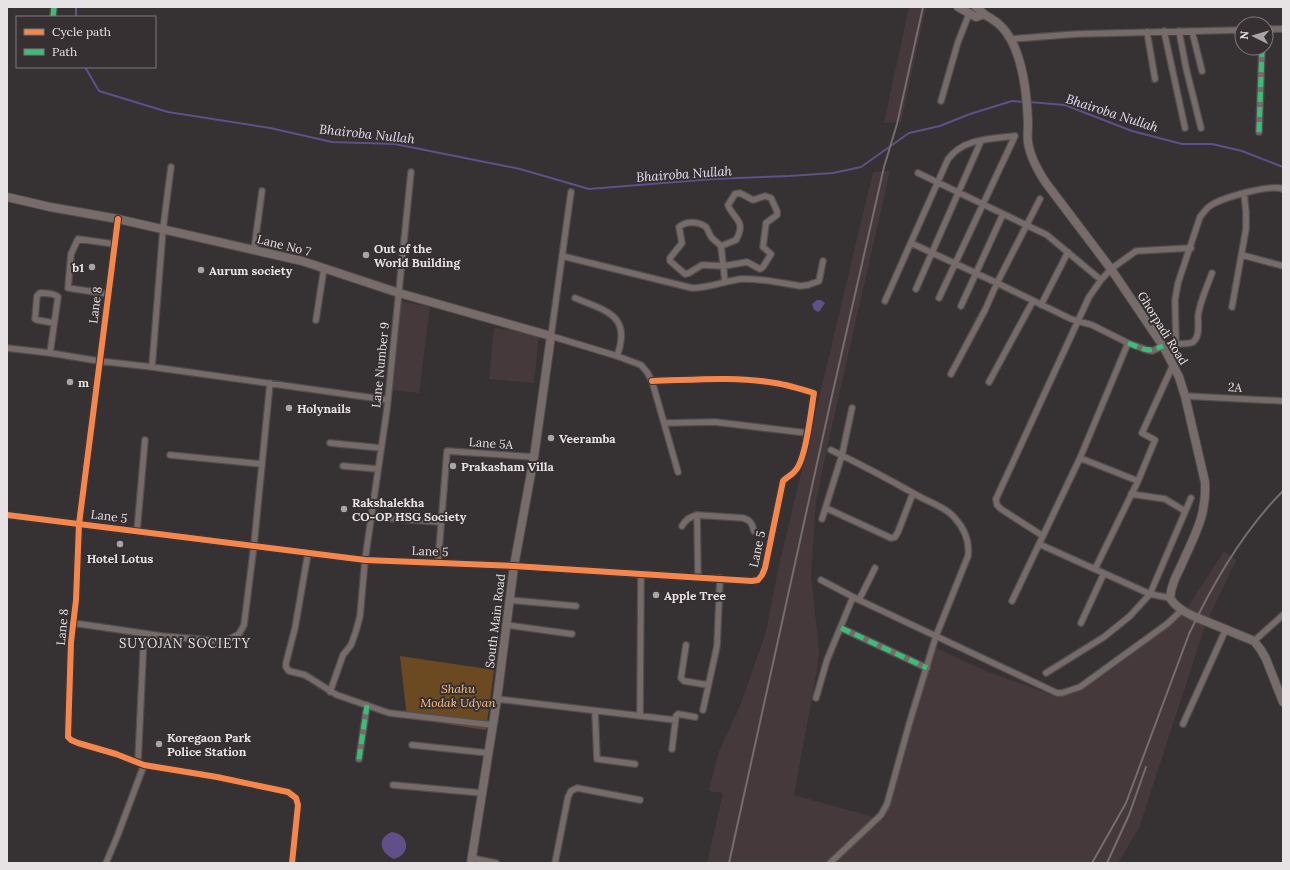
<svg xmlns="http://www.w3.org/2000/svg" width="1290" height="870" font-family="Lora,serif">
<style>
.built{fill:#46393c}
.green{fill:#6c4a21}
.water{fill:#614f89}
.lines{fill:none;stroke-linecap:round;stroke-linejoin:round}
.stream{stroke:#614f89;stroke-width:2}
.street-casing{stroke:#514e4f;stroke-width:8}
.secondary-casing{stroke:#514e4f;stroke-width:10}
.street{stroke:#766b69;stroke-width:5.5}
.secondary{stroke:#786c6a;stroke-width:8}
.rail{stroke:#756d6e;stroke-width:2}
.quiet{stroke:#3abd76;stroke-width:5;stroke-dasharray:10 5;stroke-linecap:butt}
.cycleway-casing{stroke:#373032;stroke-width:8}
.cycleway{stroke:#f5874c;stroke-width:6}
.poi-dot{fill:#a9a5a6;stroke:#373032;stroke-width:1.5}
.labels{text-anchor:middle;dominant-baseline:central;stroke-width:4;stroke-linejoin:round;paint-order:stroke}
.street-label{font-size:12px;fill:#e7e3e4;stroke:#373032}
.poi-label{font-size:12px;font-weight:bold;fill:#e7e3e4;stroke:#373032;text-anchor:start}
.park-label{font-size:12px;font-style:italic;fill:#fbc080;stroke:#373032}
.water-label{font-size:13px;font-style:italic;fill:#e3dff2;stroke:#373032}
.neighbourhood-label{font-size:13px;letter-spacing:1px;fill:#e7e3e4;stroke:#373032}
</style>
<rect width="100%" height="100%" fill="#363133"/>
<path class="built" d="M909,7H926L901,122L884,123Z
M890,171L827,448L816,501L811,576L819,649L817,670L794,795L884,820L934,647L986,671L1055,696L1078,691L1111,670L1172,624L1188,607L1224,551L1236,560L1205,626L1139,828L1118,863H707L723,793L709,791L719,751L740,706L766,632L778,570L873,172Z
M400,301L430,307L419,393L390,390Z
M494,328L539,334L534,383L489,379Z"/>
<path class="green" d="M400,656L494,670L486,730L407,718Z"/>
<path class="water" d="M817,300H821L825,303L819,312L814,310L812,304Z
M392,832C409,834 412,854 394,859C380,853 376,838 392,832Z"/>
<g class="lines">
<path class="stream" d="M76,7V17
M85,67L99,91L168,112L270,128L332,142L395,144L520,169L589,189L713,179L789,176L833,173L861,167L909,133L940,126L970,114L1012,101L1024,102
M1029,102L1065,105L1132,131L1182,144H1212L1242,151L1283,167"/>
<g class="street-casing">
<path id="street" d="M53,17L54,7
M1266,29H1283
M1164,31L1185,128
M1179,31L1186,68L1201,128
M1192,31L1202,71
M1147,32L1155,79
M1011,39L1077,34L1242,30
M941,101L958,42L969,14
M1259,132L1262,48
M918,173L1047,235L1101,280
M571,192L551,336L617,356L641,365L647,372L652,381L678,472
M118,219L79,524L76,600L71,642L68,737L71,740L78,743L116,754L144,765L217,777L288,792L296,798L298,805L292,863
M911,243L997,283L1071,319L1092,325L1128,343L1147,350L1152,351L1163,346
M721,246L736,240C747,220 733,219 728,205L735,194L740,193L753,200L765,196L771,198L777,211V215L766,223L763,247L771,254L763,267L760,269L747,262L724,266L702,265L689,273L685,274L670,261V258L682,243L679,227C686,221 698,221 706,227C708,229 709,235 712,238C715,241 718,243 721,246L725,282
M254,250L262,191
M1242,255L1283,266
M562,256L692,288C709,288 725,281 741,279C759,278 783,283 800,286L808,285L819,281L823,261
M916,289L981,141
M108,294L68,288L71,254L78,239L114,244
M575,298C606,311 632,315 617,356
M939,298L1015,136
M885,301L948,159C964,138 991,139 1015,136
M1041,305L1068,252
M961,306L1003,214
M1232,307L1246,229V212L1244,193
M316,320L324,268
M1176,344C1181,343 1191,345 1194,341C1200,336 1198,323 1198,316C1200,301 1207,287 1212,273
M7,348L50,353L99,361L152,367L388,400
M50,353L58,297C54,293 46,293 40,293L37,296L35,319L37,320L54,323
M1171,361L1175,352L1176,344L1175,300L1178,283L1200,217C1204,212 1207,207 1213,204C1226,197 1270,184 1283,189
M152,367L163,229L171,167
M951,374L985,310L997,283L1040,199
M989,382L1033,301
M1185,396L1283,401
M664,423L715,422L807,433
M330,443L381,448
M170,455L262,464
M1080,458L1138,481
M343,466L378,469
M1131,494L1165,499L1185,511
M826,508L891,538L895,537L898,532L913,493
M7,515L365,560L514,566L752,581L758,580L762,575L765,568L783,481C787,477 792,475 795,471C806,460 811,410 814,393C801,389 788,385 775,383C735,376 693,380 652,381
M697,515L743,518C750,520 752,523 754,531
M371,517L441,522
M822,519L842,455L852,408
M682,526C686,519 690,517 697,515L698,577
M137,531L145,440
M1043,536L1001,509L997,505L996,499L1089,297L1101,280L1111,269L1136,251L1191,248
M1039,544L1150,594L1170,598
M308,553L295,628L286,663V667L289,671L305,675L337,695L389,713L493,725
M438,563L447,451L534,457
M1095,569L1138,481L1155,440L1142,433L1173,365
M821,580L859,600L1057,693H1062L1080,687L1167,624L1182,610
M509,600L576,606
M859,600L875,568
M1012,601L1080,458L1128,343
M73,623L162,636L220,641L230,639L239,634L244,625L254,545L270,383
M1081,623L1104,573
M506,625L572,634
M841,628L927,668
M1254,641L1283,615
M686,645L681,678L684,681L708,685
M1046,673L1104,637L1130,616L1150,594L1191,498
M330,692L343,655L351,645L356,631L360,616L365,560L387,409L411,172
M816,698L827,660L853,597
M497,699L675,720
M703,710L717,646L720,578
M595,711L597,759L635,764
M640,716L641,574
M1183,724L1226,629
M412,745L488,753
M672,749L676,716L678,714L695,717
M359,759L367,705
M138,762L144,634
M393,785L482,793
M471,858L496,863
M106,863L117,837L144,765
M555,863L568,797L571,791L577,788L640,800
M830,863L881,815L887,804L910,721L936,636L968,556C970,541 964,528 954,517C946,508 932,503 922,498C892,481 862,465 831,450"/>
</g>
<g class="secondary-casing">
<path id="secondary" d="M958,7L976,17L984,14
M976,7C980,9 982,13 985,15C993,19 1001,25 1006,32C1023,55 1027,95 1028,123C1028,129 1027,136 1028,142C1030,157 1038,171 1046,183L1111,269L1163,346L1171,361L1179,377L1185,396L1205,482C1207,516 1194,536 1181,566C1176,576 1171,586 1170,598C1175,606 1184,612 1193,616L1254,641L1261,650L1266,659L1283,702
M7,197L50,207L118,219L302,261L399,293L551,336L534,457L514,566L497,699L471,863"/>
</g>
<use href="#street" class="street"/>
<use href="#secondary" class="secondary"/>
<path class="rail" d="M729,863L831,400L884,167L897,124L923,7
M1092,863L1126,803L1189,634C1213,583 1243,531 1283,491
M1107,863L1129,815L1146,767"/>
<path class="quiet" d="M53,17L54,7
M1259,132L1262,48
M1128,343C1143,349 1146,353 1163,346
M841,628L927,668
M359,759L367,705"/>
<g class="cycleway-casing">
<path id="cycleway" d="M118,219L79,524L76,600L71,642L68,737L71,740L78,743L116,754L144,765L217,777L288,792L296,798L298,805L292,863
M7,515L365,560L514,566L752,581L758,580L762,575L765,568L783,481C787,477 792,475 795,471C806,460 811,410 814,393C801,389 788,385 775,383C735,376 693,380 652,381"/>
</g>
<use href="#cycleway" class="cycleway"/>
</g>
<g class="poi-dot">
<circle cx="366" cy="255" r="4"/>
<circle cx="92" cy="267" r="4"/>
<circle cx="201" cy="270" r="4"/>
<circle cx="70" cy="382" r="4"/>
<circle cx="289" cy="408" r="4"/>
<circle cx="551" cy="438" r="4"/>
<circle cx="453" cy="466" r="4"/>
<circle cx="344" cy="509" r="4"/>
<circle cx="120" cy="544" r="4"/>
<circle cx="656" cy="595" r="4"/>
<circle cx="159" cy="744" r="4"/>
</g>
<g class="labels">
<g class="street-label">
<text transform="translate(284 245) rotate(14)">Lane No 7</text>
<text transform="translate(95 305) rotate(-83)">Lane 8</text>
<text transform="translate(1163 328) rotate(58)">Ghorpadi Road</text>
<text transform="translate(380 365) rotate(-84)">Lane Number 9</text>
<text transform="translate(1235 387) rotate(4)">2A</text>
<text transform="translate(491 443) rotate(4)">Lane 5A</text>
<text transform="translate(109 516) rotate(7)">Lane 5</text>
<text transform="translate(757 549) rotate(-78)">Lane 5</text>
<text transform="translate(430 551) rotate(2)">Lane 5</text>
<text transform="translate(495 621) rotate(-83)">South Main Road</text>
<text transform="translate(62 627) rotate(-85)">Lane 8</text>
</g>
<g class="poi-label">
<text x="374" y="248">Out of the<tspan x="374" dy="14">World Building</tspan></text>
<text x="84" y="267" text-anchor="end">b1</text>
<text x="209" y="270">Aurum society</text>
<text x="78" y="382">m</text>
<text x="297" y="408">Holynails</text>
<text x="559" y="438">Veeramba</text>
<text x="461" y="466">Prakasham Villa</text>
<text x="352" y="502">Rakshalekha<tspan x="352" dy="14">CO-OP HSG Society</tspan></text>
<text x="120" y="558" text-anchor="middle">Hotel Lotus</text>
<text x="664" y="595">Apple Tree</text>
<text x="167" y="737">Koregaon Park<tspan x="167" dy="14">Police Station</tspan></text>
</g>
<g class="park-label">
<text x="458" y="688">Shahu<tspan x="458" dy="14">Modak Udyan</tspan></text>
</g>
<g class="water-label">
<text transform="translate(1112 113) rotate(18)">Bhairoba Nullah</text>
<text transform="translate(367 134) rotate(6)">Bhairoba Nullah</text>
<text transform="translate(684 174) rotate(-4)">Bhairoba Nullah</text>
</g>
<g class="neighbourhood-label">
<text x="185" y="643">SUYOJAN SOCIETY</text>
</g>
</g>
<rect width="1290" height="870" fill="none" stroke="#e7e3e4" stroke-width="16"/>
<rect x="16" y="16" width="140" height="52" fill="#373032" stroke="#7d7879"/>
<rect x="24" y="29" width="20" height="6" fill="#f5874c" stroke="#7d7879"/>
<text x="52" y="36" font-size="12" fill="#e7e3e4">Cycle path</text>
<rect x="24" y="49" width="20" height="6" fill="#3abd76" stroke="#7d7879"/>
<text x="52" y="56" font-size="12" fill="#e7e3e4">Path</text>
<g transform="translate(1254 36) rotate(275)"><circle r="19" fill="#373032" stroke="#7d7879"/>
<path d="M0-3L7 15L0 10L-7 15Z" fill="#a9a5a6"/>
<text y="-6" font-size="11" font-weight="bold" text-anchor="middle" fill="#e7e3e4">N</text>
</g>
</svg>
